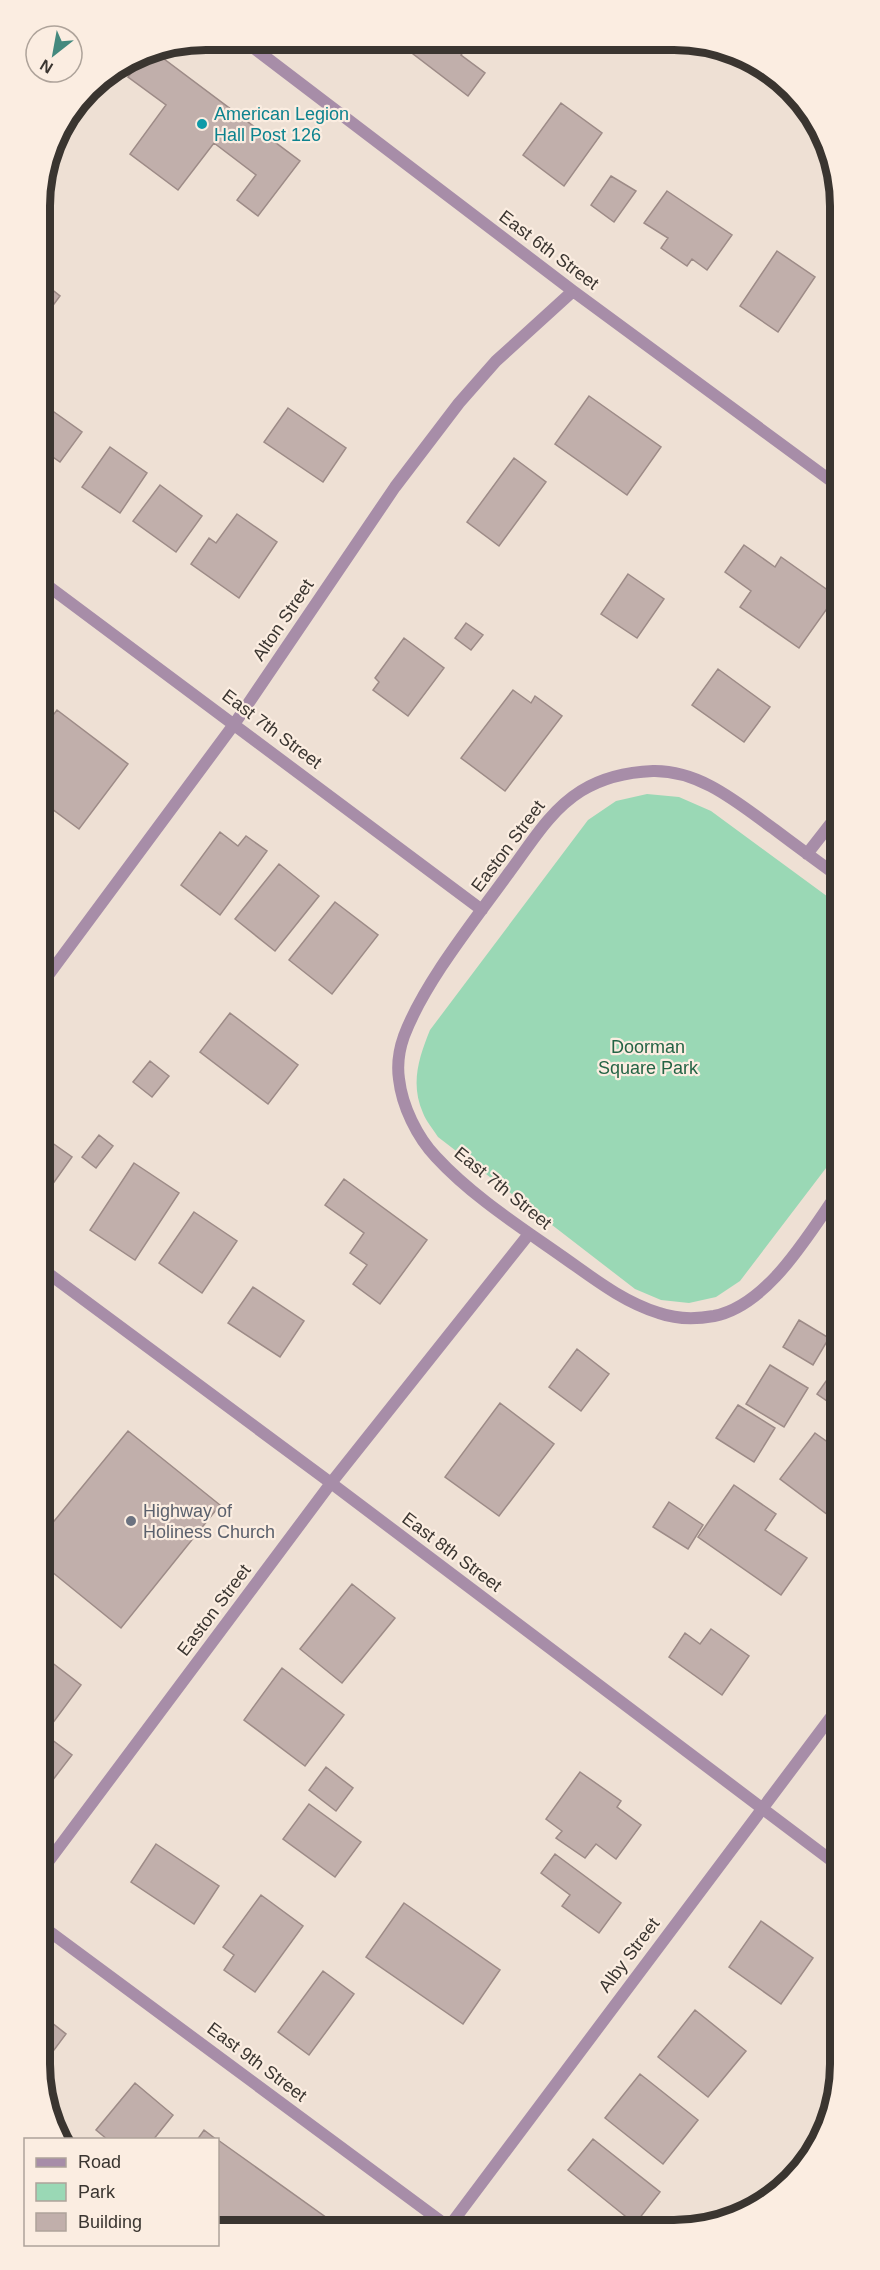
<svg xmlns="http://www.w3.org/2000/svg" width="880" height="2270" font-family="Helvetica,sans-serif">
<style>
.green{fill:#9ad8b5}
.building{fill:#c1afab;stroke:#9d8b87;stroke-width:1.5}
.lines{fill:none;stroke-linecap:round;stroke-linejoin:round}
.street{stroke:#a78da8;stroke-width:12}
.culture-dot{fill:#0f9aa8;stroke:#fbede1;stroke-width:2}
.worship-dot{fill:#6b7280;stroke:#fbede1;stroke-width:2}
.labels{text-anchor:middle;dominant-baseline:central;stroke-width:4.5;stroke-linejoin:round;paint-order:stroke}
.culture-label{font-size:18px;fill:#0d838f;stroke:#fbede1;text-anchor:start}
.street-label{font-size:18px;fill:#3a3530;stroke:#fbede1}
.park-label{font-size:18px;fill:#246445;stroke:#fbede1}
.worship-label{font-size:18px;fill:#5b616d;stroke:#fbede1;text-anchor:start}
.rim{fill:none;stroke:#3a3530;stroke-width:8}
</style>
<rect width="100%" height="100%" fill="#eee0d4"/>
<path class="green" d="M647,794L679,797L711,811L839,905V1151L740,1281L716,1297L689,1303L661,1300L635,1289L438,1137C433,1129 426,1121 423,1113C410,1084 419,1057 430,1030L588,820L616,801Z"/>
<path class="building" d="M415,40L472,41L461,55L485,73L468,96L408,50Z
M148,50H152L300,161L258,216L237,200L256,175L214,143L178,190L130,154L166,105L128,77Z
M561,103L602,133L564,186L523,155Z
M611,176L636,191L614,222L591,205Z
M667,191L732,235L707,270L692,259L687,266L661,248L668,238L644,223Z
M777,251L815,277L778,332L740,306Z
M40,280L60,296L40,323Z
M589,396L661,447L627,495L555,444Z
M40,402L82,432L60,462L40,448Z
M288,408L346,448L323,482L264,442Z
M110,447L147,473L120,513L82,487Z
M514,458L546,482L499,546L467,522Z
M160,485L202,516L176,552L133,521Z
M237,514L277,542L239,598L191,564L209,538L216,543Z
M744,545L775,567L781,557L836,596L799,648L740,607L751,591L725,572Z
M628,574L664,599L637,638L601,614Z
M466,623L483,635L471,650L455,638Z
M404,638L444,668L408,716L373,690L379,682L375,678Z
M718,669L770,707L744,742L692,705Z
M513,690L531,703L535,696L562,716L505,791L461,758Z
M57,710L128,764L79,829L40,800V732Z
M220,832L238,846L246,836L267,851L220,915L181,885Z
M279,864L319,896L275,951L235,919Z
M335,902L378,935L332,994L289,960Z
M230,1013L298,1065L268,1104L200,1052Z
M150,1061L169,1076L152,1097L133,1082Z
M41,1135L72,1157L47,1192L41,1188Z
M99,1135L113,1146L96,1168L82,1157Z
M134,1163L179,1193L135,1260L90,1230Z
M344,1179L427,1240L380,1304L353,1284L367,1265L350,1253L364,1233L325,1205Z
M194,1212L237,1241L202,1293L159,1263Z
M253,1287L304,1321L280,1357L228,1323Z
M799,1320L829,1338L813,1365L783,1347Z
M577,1349L609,1374L581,1411L549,1387Z
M770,1365L808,1388L784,1427L746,1404Z
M836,1367L840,1369V1410L817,1394Z
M500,1403L554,1444L499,1516L445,1477Z
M738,1405L775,1428L754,1462L716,1438Z
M128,1431L220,1505L121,1628L41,1563V1537Z
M815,1433L840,1451V1524L780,1479Z
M734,1485L776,1514L765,1530L807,1558L781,1595L698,1537Z
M669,1502L703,1525L688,1549L653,1527Z
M352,1584L395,1618L342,1683L300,1649Z
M711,1629L749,1656L722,1695L669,1657L685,1633L700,1644Z
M42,1655L81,1685L52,1724L42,1717Z
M282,1668L344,1715L305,1766L244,1720Z
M43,1733L72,1755L42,1794V1736Z
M326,1767L353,1788L336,1811L309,1790Z
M580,1772L621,1801L617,1807L641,1825L616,1859L596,1844L585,1858L556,1838L562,1831L546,1819Z
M309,1804L361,1842L335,1877L283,1839Z
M156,1844L219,1886L194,1924L131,1882Z
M555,1854L621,1903L599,1933L562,1906L570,1895L541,1873Z
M261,1895L303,1926L255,1992L224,1970L234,1955L223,1947Z
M404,1903L500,1970L463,2024L366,1957Z
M761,1921L813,1958L781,2004L729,1967Z
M323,1971L354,1994L309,2055L278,2032Z
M695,2010L746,2051L708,2097L658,2057Z
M42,2015L66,2034L42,2066Z
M640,2074L698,2120L663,2164L605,2118Z
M135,2083L173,2115L153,2140H108L96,2130Z
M204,2130L217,2140H197Z
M593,2139L660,2192L635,2224L568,2170Z
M218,2140L341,2228H218Z"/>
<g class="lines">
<path class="street" d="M242,39L573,291L838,486
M40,580L482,910
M807,854L839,813
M839,877C817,861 795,845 774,829C738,803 700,770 653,771C628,772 602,778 581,791C549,811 530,845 508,874C474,921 424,983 404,1036C399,1050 397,1065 399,1079C402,1106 417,1137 436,1157C472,1196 519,1226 563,1257C593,1278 623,1302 659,1313C676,1319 697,1319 714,1316C769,1305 809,1233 839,1191
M41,985L235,723L395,487L459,403L496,361L573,291
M41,1268L331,1483L840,1867
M42,1870L331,1483L529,1234
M42,1926L450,2228
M448,2228L840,1705"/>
</g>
<circle class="culture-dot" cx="202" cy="124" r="6"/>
<circle class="worship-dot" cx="131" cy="1521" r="6"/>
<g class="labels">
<g class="culture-label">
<text x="214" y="114">American Legion<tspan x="214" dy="21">Hall Post 126</tspan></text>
</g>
<g class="street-label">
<text transform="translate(549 250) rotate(37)">East 6th Street</text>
<text transform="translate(283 620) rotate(-56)">Alton Street</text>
<text transform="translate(272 729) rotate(37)">East 7th Street</text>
<text transform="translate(508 846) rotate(-53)">Easton Street</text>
<text transform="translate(503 1188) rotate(39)">East 7th Street</text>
<text transform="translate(452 1552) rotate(37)">East 8th Street</text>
<text transform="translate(214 1610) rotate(-53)">Easton Street</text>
<text transform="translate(629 1955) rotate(-53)">Alby Street</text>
<text transform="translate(257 2062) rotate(37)">East 9th Street</text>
</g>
<g class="park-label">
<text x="648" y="1047">Doorman<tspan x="648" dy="21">Square Park</tspan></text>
</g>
<g class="worship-label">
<text x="143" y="1511">Highway of<tspan x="143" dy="21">Holiness Church</tspan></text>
</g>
</g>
<path d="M0 0H880V2270H0ZM206 50H674A156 156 0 0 1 830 206V2064A156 156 0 0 1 674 2220H206A156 156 0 0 1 50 2064V206A156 156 0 0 1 206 50Z" fill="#fbede1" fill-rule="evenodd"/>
<path class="rim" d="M206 50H674A156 156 0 0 1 830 206V2064A156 156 0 0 1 674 2220H206A156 156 0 0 1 50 2064V206A156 156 0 0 1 206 50Z"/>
<rect x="24" y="2138" width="195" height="108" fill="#fbede1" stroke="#aea39a" stroke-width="1.5"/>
<rect x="36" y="2158" width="30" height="9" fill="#a78da8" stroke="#aea39a" stroke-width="1.5"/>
<text x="78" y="2168" font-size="18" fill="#3a3530">Road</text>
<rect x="36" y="2183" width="30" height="18" fill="#9ad8b5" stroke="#aea39a" stroke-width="1.5"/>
<text x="78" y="2198" font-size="18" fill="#3a3530">Park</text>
<rect x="36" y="2213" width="30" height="18" fill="#c1afab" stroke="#aea39a" stroke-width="1.5"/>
<text x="78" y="2228" font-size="18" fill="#3a3530">Building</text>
<g transform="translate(54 54) rotate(211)"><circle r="28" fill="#fbede1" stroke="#aea39a" stroke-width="1.5"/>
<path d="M0-4.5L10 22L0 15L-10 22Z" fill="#44897e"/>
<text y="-9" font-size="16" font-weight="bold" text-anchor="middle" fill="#3a3530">N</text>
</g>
</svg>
